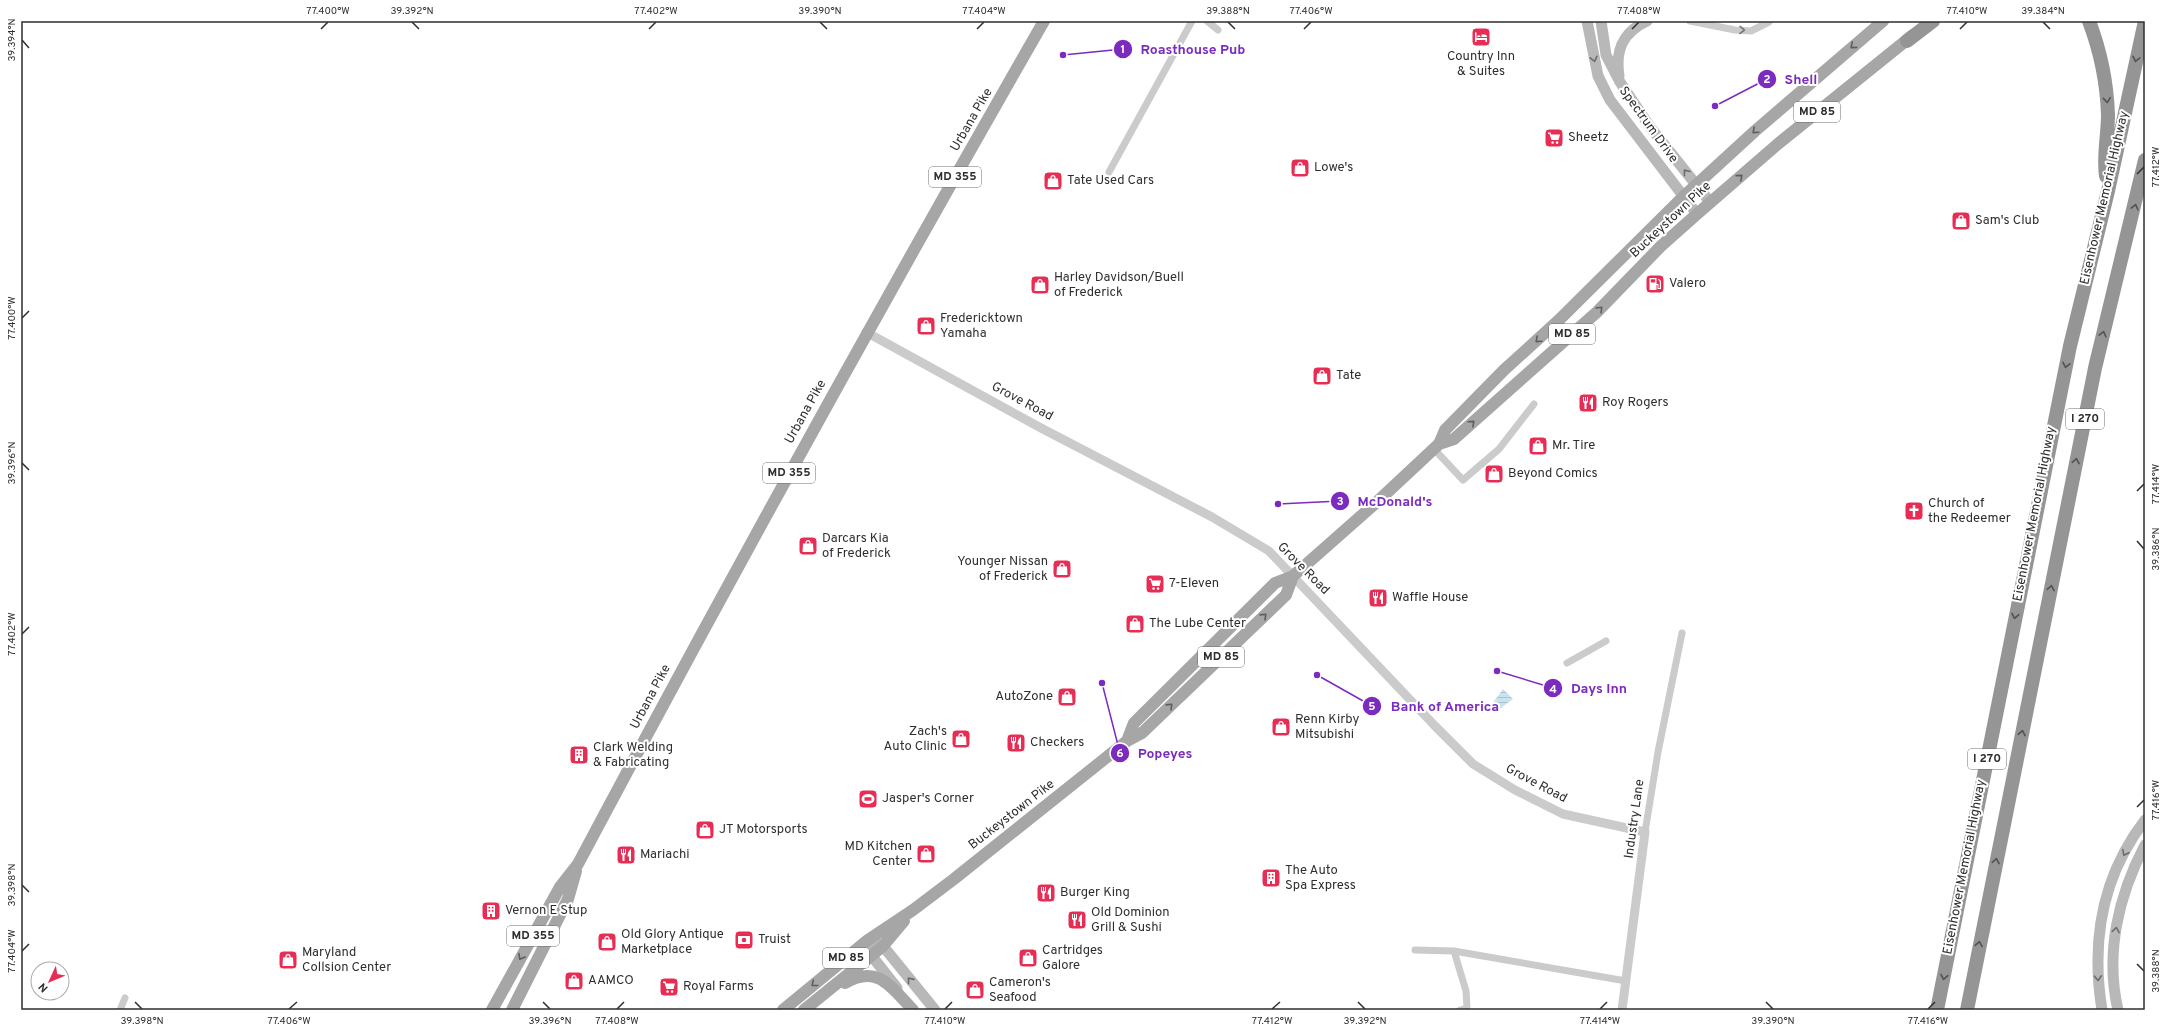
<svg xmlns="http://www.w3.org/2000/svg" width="2166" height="1031" font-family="Overpass,sans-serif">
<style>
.water{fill:url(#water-rules)}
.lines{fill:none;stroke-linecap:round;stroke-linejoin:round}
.minor{stroke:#cbcbcb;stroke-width:7}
.tertiary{stroke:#cbcbcb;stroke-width:9}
.secondary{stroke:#b8b8b8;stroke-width:11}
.primary{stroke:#a6a6a6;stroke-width:12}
.motorway{stroke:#959595;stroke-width:14}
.oneway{stroke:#757575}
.oneway2{stroke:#5e5e5e}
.oneway3{stroke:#6c6c6c}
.oneway4{stroke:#525252}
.ticks{fill:none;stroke:#2e2e2e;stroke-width:1.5}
.labels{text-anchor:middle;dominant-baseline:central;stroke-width:4;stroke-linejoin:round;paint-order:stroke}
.shield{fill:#fff;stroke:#6d6d6d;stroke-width:1}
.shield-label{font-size:12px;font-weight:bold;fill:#2e2e2e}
.poi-label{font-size:13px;fill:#2e2e2e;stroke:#fff;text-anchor:start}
.street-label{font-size:13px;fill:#2e2e2e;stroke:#fff}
.leader{fill:none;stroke:#7b2cbf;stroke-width:1.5}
.callout-dot{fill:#7b2cbf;stroke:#fff;stroke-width:1.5}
.mark-label{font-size:12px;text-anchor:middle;font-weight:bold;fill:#fff}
.callout-label{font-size:14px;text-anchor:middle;font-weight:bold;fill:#7b2cbf;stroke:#fff;stroke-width:4;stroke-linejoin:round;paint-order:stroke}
.neatline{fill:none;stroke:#2e2e2e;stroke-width:1.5}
.ticks-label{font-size:10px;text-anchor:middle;fill:#2e2e2e}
</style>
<defs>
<pattern id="water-rules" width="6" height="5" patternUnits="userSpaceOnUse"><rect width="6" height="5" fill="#c7e3ec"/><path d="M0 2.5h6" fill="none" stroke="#abc3cb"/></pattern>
</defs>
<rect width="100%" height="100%" fill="#fff"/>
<path class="water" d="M1503,689L1513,699L1498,710L1492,704Z"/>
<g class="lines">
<path class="minor" d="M1207,21L1218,30
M1690,21L1735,30L1751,31L1769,22
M1109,172L1192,21
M1434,449L1463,480L1499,449L1534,404
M1567,663L1606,641
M1645,832L1658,752L1682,633
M1415,950L1454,951L1626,981
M1454,951L1466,991L1467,1008L1460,1010
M120,1010L125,998"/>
<path class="tertiary" d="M866,332L1041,428L1212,517L1269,551L1435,726L1473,764L1515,790L1563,814L1645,832L1622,1010"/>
<path class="secondary" d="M1587,21L1598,76L1610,100L1697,214
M1601,21L1606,55L1620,82L1650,127L1710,202
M1619,76C1615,50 1623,32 1647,21
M868,940L883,946L935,1010
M870,948L871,955L897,988
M2102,1010C2091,942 2102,876 2145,820
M2118,1010C2105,954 2118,896 2145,845"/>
<path class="primary" d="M1439,444L1454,439L1597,312L1661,246L1697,214L1779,143L1913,35
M1127,741L1134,723L1275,583L1293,576L1378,501L1439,444L1445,430L1504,370L1559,320L1683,197L1755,131L1883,21
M845,983C878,964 891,987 913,1010
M492,1010L560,887L578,864C729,580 884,300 1044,21
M512,1010L568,899L576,871
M783,1010L868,940L913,910L954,879L1127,741L1142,733L1286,595L1293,576
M804,1010L883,946L904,921"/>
<path class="motorway" d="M2089,21C2100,50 2107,83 2108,115C2108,135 2103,156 2106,176
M1907,41L1933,21
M1937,1010L2070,346L2108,191L2145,21
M1967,1010L2095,368L2145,160"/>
</g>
<defs><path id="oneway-chevron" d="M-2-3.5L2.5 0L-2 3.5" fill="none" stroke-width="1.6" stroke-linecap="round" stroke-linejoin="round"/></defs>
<use class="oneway" href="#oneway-chevron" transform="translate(1742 30) rotate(1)"/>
<g class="oneway2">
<use href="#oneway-chevron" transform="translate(1853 46) rotate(140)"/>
<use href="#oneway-chevron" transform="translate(1755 131) rotate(138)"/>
<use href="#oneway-chevron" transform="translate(1740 177) rotate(-41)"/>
<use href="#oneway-chevron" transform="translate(1600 309) rotate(-45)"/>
<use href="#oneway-chevron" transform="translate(1538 340) rotate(138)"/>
<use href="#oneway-chevron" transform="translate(1472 423) rotate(-42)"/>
<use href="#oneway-chevron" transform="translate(1264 616) rotate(-44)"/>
<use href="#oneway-chevron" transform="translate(1170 706) rotate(-44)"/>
<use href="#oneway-chevron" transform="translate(521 957) rotate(119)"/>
<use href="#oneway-chevron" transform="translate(814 984) rotate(141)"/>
</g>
<g class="oneway3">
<use href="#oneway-chevron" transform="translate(1594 59) rotate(76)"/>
<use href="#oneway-chevron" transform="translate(1686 172) rotate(-128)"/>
<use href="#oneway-chevron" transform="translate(2125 853) rotate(117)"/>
<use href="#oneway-chevron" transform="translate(2116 930) rotate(-81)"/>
<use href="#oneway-chevron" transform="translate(2098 978) rotate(87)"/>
<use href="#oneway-chevron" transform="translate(910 980) rotate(-129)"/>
</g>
<g class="oneway4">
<use href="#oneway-chevron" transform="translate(2136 59) rotate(102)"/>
<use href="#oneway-chevron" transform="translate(2107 100) rotate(84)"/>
<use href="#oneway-chevron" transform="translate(2135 207) rotate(-76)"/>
<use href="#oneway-chevron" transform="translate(2103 334) rotate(-76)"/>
<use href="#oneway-chevron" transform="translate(2066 365) rotate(102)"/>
<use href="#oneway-chevron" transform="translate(2076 461) rotate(-79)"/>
<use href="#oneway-chevron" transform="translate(2051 588) rotate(-79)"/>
<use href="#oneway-chevron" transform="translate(2015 616) rotate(101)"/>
<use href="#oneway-chevron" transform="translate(2022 733) rotate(-79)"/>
<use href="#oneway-chevron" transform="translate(1996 861) rotate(-79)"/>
<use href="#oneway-chevron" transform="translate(1979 944) rotate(-79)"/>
<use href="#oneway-chevron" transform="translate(1944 977) rotate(101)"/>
</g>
<path class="ticks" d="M412,22L419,29M820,22L827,29M1228,22L1235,29M2043,22L2050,29M321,29L328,22M649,29L656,22M977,29L984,22M1304,29L1311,22M1632,29L1639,22M1960,29L1967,22M22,40L29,48M2137,174L2144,167M22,318L29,311M22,463L29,470M2137,491L2144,484M2137,541L2144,549M22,634L29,627M2137,807L2144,800M22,885L29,892M22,951L29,944M2137,964L2144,971M135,1002L142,1009M543,1002L550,1009M1358,1002L1365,1009M1766,1002L1773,1009M289,1009L297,1002M617,1009L624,1002M945,1009L952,1002M1272,1009L1280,1002M1600,1009L1607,1002M1928,1009L1935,1002"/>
<defs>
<g id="hotel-square" transform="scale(1)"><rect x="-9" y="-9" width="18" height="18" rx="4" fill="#e82d55" stroke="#fff"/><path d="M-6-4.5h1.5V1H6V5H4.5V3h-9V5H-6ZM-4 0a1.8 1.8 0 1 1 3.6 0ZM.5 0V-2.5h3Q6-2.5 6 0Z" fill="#fff"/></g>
<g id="supermarket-square" transform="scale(1)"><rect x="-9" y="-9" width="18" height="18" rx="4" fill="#e82d55" stroke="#fff"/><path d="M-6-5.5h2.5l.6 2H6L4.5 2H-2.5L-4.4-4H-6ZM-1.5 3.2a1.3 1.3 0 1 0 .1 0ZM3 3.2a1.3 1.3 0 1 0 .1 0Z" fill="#fff"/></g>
<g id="shop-square" transform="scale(1)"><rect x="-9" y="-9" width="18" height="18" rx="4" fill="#e82d55" stroke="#fff"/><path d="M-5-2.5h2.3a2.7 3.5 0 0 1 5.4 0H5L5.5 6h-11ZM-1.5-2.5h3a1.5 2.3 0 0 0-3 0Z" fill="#fff"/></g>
<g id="fuel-square" transform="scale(1)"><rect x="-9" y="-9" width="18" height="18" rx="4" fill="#e82d55" stroke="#fff"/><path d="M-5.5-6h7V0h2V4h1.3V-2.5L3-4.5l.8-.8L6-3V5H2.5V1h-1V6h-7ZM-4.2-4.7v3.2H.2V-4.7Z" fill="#fff"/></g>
<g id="restaurant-square" transform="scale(1)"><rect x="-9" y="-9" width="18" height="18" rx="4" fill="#e82d55" stroke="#fff"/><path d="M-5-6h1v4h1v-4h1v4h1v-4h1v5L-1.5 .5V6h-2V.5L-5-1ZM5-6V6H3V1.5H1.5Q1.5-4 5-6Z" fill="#fff"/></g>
<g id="church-square" transform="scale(1)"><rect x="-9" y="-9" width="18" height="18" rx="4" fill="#e82d55" stroke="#fff"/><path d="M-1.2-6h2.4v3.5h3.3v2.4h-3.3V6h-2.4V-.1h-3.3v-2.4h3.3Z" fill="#fff"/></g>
<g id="building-square" transform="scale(1)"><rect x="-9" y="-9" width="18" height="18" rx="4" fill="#e82d55" stroke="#fff"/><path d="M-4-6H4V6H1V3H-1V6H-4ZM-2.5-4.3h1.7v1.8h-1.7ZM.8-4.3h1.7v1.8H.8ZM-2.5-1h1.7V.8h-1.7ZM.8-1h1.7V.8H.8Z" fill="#fff"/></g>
<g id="stadium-square" transform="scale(1)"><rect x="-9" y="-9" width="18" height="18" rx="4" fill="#e82d55" stroke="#fff"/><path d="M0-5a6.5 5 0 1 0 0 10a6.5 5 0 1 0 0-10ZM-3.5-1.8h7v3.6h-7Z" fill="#fff"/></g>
<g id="bank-square" transform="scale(1)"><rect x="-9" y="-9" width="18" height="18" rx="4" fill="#e82d55" stroke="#fff"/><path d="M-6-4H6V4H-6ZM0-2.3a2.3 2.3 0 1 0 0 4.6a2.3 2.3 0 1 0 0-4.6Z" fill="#fff"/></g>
</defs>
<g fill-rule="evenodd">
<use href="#hotel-square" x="1481" y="37"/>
<use href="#supermarket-square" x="1554" y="138"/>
<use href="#shop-square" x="1300" y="168"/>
<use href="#shop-square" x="1053" y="181"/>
<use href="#shop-square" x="1961" y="221"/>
<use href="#fuel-square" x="1655" y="284"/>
<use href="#shop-square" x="1040" y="285"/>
<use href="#shop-square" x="926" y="326"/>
<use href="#shop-square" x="1322" y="376"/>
<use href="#restaurant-square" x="1588" y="403"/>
<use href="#shop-square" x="1538" y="446"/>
<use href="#shop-square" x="1494" y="474"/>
<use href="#church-square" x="1914" y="511"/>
<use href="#shop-square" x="808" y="546"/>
<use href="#shop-square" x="1062" y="569"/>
<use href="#supermarket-square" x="1155" y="584"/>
<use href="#restaurant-square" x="1378" y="598"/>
<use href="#shop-square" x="1135" y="624"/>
<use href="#shop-square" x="1067" y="697"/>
<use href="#shop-square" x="1281" y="727"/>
<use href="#shop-square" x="961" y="739"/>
<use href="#restaurant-square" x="1016" y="743"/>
<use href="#building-square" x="579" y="755"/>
<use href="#stadium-square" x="868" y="799"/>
<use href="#shop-square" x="705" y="830"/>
<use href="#shop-square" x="926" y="854"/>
<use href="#restaurant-square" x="626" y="855"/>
<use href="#building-square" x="1271" y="878"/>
<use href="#restaurant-square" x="1046" y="893"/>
<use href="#building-square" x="491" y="911"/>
<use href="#restaurant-square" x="1077" y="920"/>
<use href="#bank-square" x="744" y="940"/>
<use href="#shop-square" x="607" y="942"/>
<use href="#shop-square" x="1028" y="958"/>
<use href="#shop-square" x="288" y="960"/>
<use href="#shop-square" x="574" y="981"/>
<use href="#supermarket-square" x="669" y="987"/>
<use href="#shop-square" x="975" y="990"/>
</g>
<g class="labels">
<g class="shield">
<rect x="1794" y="102" width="46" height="20" rx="3"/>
<rect x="929" y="167" width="52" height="20" rx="3"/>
<rect x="1549" y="324" width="46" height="20" rx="3"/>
<rect x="2066" y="409" width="38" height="20" rx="3"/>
<rect x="763" y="463" width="52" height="20" rx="3"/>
<rect x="1198" y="647" width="46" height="20" rx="3"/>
<rect x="1968" y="749" width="38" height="20" rx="3"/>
<rect x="507" y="926" width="52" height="20" rx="3"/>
<rect x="823" y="948" width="46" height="20" rx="3"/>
</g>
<g class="shield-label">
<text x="1817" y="112">MD 85</text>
<text x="955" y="177">MD 355</text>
<text x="1572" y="334">MD 85</text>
<text x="2085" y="419">I 270</text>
<text x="789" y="473">MD 355</text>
<text x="1221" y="657">MD 85</text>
<text x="1987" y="759">I 270</text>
<text x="533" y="936">MD 355</text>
<text x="846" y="958">MD 85</text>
</g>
<g class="poi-label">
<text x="1481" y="57" text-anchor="middle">Country Inn<tspan x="1481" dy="15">&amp; Suites</tspan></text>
<text x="1568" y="138">Sheetz</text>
<text x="1314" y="168">Lowe's</text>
<text x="1067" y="181">Tate Used Cars</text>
<text x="1975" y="221">Sam's Club</text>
<text x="1054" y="278">Harley Davidson/Buell<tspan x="1054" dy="15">of Frederick</tspan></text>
<text x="1669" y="284">Valero</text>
<text x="940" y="319">Fredericktown<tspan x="940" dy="15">Yamaha</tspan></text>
<text x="1336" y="376">Tate</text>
<text x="1602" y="403">Roy Rogers</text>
<text x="1552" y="446">Mr. Tire</text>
<text x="1508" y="474">Beyond Comics</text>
<text x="1928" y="504">Church of<tspan x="1928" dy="15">the Redeemer</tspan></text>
<text x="822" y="539">Darcars Kia<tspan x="822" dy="15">of Frederick</tspan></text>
<text x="1048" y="562" text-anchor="end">Younger Nissan<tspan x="1048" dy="15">of Frederick</tspan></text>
<text x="1169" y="584">7-Eleven</text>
<text x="1392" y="598">Waffle House</text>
<text x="1149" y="624">The Lube Center</text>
<text x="1053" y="697" text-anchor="end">AutoZone</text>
<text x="1295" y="720">Renn Kirby<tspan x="1295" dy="15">Mitsubishi</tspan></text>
<text x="947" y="732" text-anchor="end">Zach's<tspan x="947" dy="15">Auto Clinic</tspan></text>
<text x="1030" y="743">Checkers</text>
<text x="593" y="748">Clark Welding<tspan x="593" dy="15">&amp; Fabricating</tspan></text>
<text x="882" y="799">Jasper's Corner</text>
<text x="719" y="830">JT Motorsports</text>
<text x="912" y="847" text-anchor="end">MD Kitchen<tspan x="912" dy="15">Center</tspan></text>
<text x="640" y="855">Mariachi</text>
<text x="1285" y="871">The Auto<tspan x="1285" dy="15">Spa Express</tspan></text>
<text x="1060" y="893">Burger King</text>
<text x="505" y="911">Vernon E Stup</text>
<text x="1091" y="913">Old Dominion<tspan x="1091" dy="15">Grill &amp; Sushi</tspan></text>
<text x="621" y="935">Old Glory Antique<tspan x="621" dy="15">Marketplace</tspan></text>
<text x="758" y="940">Truist</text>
<text x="1042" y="951">Cartridges<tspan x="1042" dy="15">Galore</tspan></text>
<text x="302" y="953">Maryland<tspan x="302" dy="15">Collsion Center</tspan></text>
<text x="588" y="981">AAMCO</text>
<text x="989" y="983">Cameron's<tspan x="989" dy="15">Seafood</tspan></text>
<text x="683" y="987">Royal Farms</text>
</g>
<g class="street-label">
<text transform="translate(972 120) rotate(-60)">Urbana Pike</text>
<text transform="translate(1648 125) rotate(54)">Spectrum Drive</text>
<text transform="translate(2105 198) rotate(-77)">Eisenhower Memorial Highway</text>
<text transform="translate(1671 220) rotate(-43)">Buckeystown Pike</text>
<text transform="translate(1022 402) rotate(28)">Grove Road</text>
<text transform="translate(806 412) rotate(-61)">Urbana Pike</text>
<text transform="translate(2035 514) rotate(-79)">Eisenhower Memorial Highway</text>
<text transform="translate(1303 569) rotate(45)">Grove Road</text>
<text transform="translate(651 697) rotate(-62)">Urbana Pike</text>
<text transform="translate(1536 784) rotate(28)">Grove Road</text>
<text transform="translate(1012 815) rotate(-38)">Buckeystown Pike</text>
<text transform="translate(1635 819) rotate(-82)">Industry Lane</text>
<text transform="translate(1965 867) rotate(-79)">Eisenhower Memorial Highway</text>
</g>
</g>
<path class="leader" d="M1063 55L1123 49M1715 106L1767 79M1278 504L1340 501M1497 671L1553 688M1317 675L1372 706M1102 683L1120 753"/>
<g class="callout-dot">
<circle cx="1063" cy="55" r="4"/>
<circle cx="1715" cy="106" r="4"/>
<circle cx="1278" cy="504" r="4"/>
<circle cx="1497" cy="671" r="4"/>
<circle cx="1317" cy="675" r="4"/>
<circle cx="1102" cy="683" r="4"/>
<circle cx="1123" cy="49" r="10"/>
<circle cx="1767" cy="79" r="10"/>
<circle cx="1340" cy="501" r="10"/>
<circle cx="1553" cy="688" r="10"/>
<circle cx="1372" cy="706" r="10"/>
<circle cx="1120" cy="753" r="10"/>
</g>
<g class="mark-label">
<text x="1123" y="53">1</text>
<text x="1767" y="83">2</text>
<text x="1340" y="505">3</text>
<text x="1553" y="693">4</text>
<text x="1372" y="710">5</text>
<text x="1120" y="757">6</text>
</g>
<g class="callout-label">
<text x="1193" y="54">Roasthouse Pub</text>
<text x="1801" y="84">Shell</text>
<text x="1395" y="506">McDonald's</text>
<text x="1599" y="693">Days Inn</text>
<text x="1445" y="711">Bank of America</text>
<text x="1165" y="758">Popeyes</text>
</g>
<rect width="2166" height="1031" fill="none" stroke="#ffffff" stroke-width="44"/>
<g transform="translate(50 981) rotate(226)"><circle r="19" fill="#ffffff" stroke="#ababab"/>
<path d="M0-3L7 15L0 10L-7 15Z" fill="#e82d55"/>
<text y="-6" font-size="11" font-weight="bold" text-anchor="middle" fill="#2e2e2e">N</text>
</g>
<rect x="22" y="22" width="2122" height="987" class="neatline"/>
<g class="ticks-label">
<text x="328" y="14">77.400°W</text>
<text x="412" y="14">39.392°N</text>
<text x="656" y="14">77.402°W</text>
<text x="820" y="14">39.390°N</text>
<text x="984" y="14">77.404°W</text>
<text x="1228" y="14">39.388°N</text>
<text x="1311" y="14">77.406°W</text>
<text x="1639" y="14">77.408°W</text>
<text x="1967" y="14">77.410°W</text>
<text x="2043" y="14">39.384°N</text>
<text transform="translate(11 40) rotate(-90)" y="4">39.394°N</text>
<text transform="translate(2155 167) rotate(-90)" y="4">77.412°W</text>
<text transform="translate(11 318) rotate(-90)" y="4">77.400°W</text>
<text transform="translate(11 463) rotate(-90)" y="4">39.396°N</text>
<text transform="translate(2155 484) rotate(-90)" y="4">77.414°W</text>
<text transform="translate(2155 549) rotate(-90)" y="4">39.386°N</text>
<text transform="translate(11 634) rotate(-90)" y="4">77.402°W</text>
<text transform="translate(2155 800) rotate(-90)" y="4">77.416°W</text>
<text transform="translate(11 885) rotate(-90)" y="4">39.398°N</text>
<text transform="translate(11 951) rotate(-90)" y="4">77.404°W</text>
<text transform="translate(2155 971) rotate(-90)" y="4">39.388°N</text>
<text x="142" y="1024">39.398°N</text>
<text x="289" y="1024">77.406°W</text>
<text x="550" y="1024">39.396°N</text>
<text x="617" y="1024">77.408°W</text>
<text x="945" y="1024">77.410°W</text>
<text x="1272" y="1024">77.412°W</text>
<text x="1365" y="1024">39.392°N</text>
<text x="1600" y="1024">77.414°W</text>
<text x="1773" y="1024">39.390°N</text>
<text x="1928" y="1024">77.416°W</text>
</g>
</svg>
